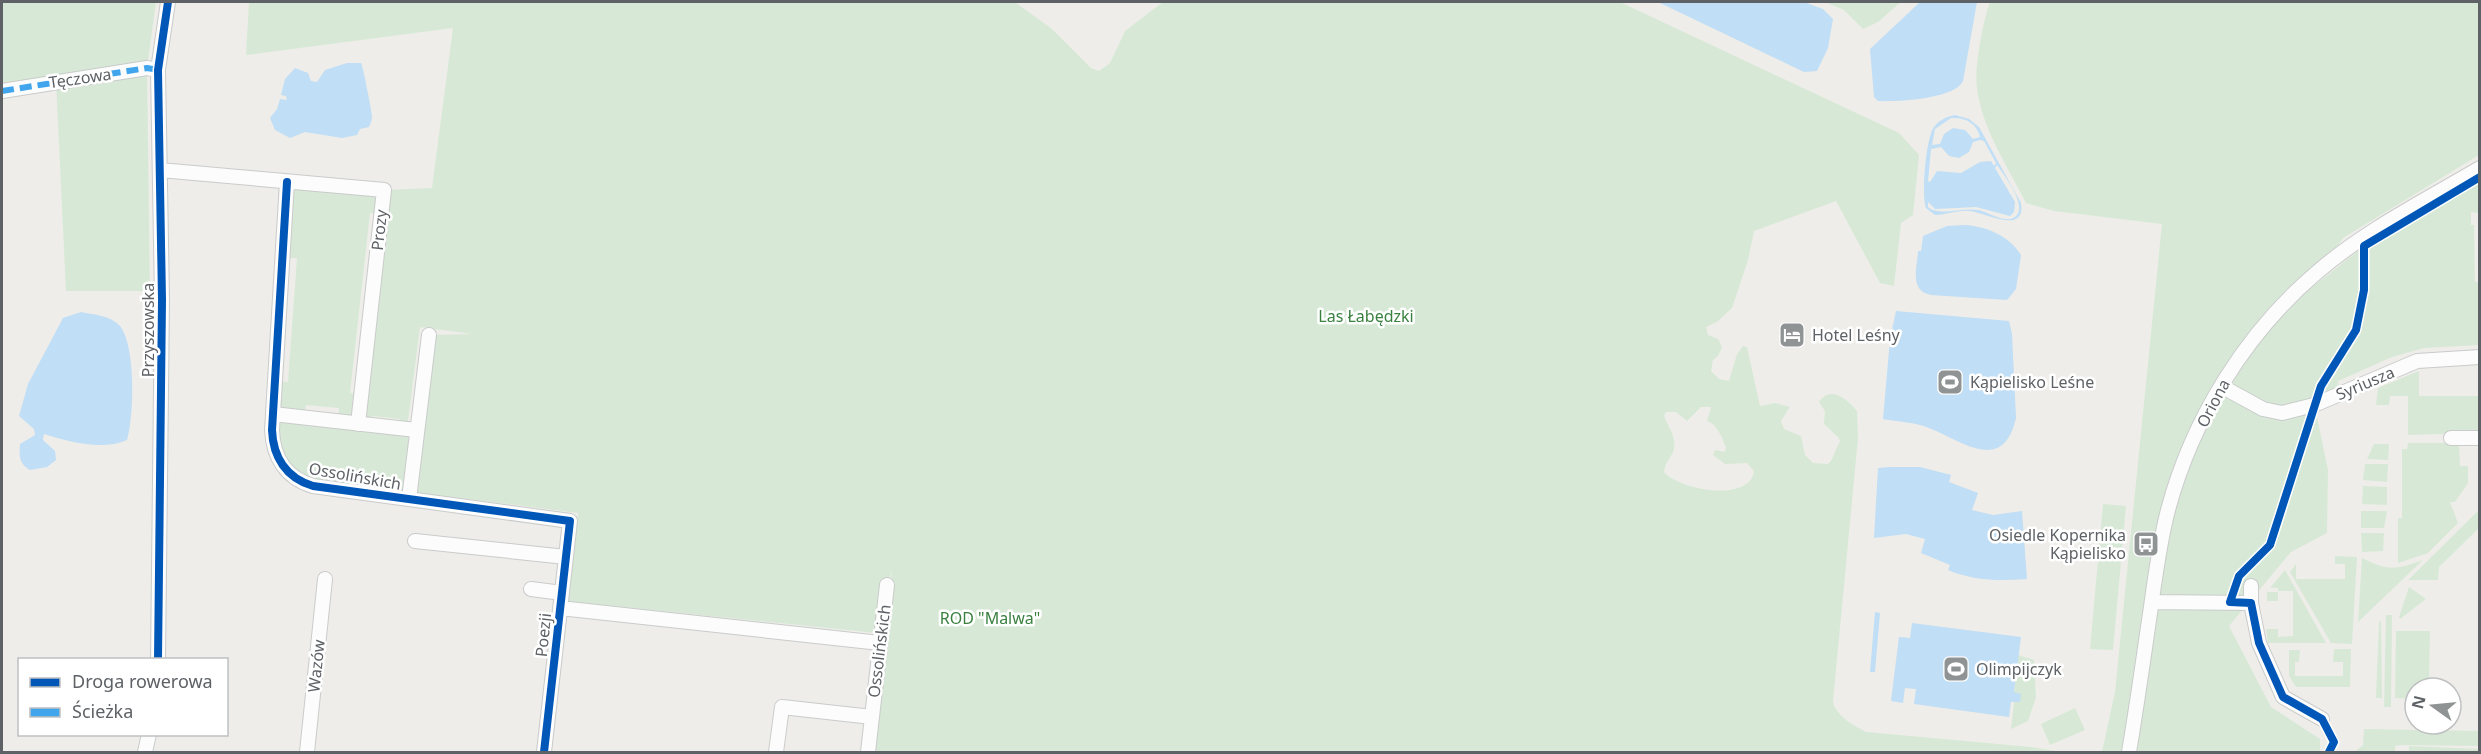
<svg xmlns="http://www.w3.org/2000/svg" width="2481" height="754" font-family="'Noto Sans',sans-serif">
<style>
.green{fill:#d7e9d6;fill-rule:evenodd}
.water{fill:#c0def5;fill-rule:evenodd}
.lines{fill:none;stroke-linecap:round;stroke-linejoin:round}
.minor-casing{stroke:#cacbcb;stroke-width:16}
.minor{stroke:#fcfcfc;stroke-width:14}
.quiet{stroke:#41a5ee;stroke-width:6;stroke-dasharray:12 6;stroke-linecap:butt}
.cycleway-casing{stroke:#fff;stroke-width:11}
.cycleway{stroke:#0057b8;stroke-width:8}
.labels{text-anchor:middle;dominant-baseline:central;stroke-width:5;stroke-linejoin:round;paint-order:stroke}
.street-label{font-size:16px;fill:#5e6266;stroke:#fff}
.park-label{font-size:16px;fill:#3a8140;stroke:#fff}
.poi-label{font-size:16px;fill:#5e6266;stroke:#fff;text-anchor:start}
</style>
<rect width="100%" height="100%" fill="#eeede9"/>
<path class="green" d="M2,2H156L147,68L150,291H66L56,82L2,88Z
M249,2H1015L1052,29L1091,68L1099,71L1110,63L1125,31L1163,2H1620L1899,133L1919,155L1913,215L1901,223L1894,286L1880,283L1836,201L1754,231L1748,260L1732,308L1717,322L1706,327L1708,335L1718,339L1722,347L1718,356L1713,360L1711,371L1719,379L1729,381L1737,354L1743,346L1747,347L1760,406L1775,403L1790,407L1781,421L1784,429L1801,436L1805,455L1813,463L1828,464C1835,458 1834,450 1840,442L1839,438L1824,424L1825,411L1819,402C1831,384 1848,400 1857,411L1858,438L1833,701C1836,717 1854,725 1866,732L2031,747L2062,752H878L874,747L892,569L877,633L565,601L578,513L460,498L409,499L313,486L279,461L275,381L288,382L297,258H282L287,182L384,190L432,188L453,28L246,55ZM370,213L381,214L361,395L350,393ZM420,327L472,334L429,335L417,430L407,429ZM306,405L339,408L338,421L304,417ZM1701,407H1711L1707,421C1717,424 1723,439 1726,448L1725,452L1715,450L1713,455L1725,464L1747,463L1754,471C1750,503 1679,490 1664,472C1665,464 1668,461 1672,454C1679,441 1669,428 1664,416L1666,412H1676L1687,421ZM372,416L400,419L399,428L371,425Z
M1825,2H1901L1878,22L1863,29L1844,10Z
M1990,2H2479V155L2343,238L2306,292L2358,251L2367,249L2479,181V213L2471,212V225H2474L2475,282H2479V345L2424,348L2392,357L2338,381L2339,388L2313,398L2328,470L2327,533L2291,552L2229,626L2271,707L2320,739V752H2102L2115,692L2162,224L2054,211L2026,203C2008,167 1982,129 1977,88C1974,68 1983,21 1990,2Z
M2419,371V396H2479V429L2477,433L2408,435V396H2390L2389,405H2376L2378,388Z
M2408,443H2459L2460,466H2468V483L2455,502H2450L2458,523L2428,553L2398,563V518H2402V449H2407Z
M2374,444H2389L2388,460L2367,459Z
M2365,464H2388L2387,482L2363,480Z
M2363,486L2387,487V505L2362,504Z
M2103,504L2126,506L2113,650L2090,649Z
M2479,510V528L2439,567L2438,580H2408Z
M2361,511H2387L2384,528H2361Z
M2361,533H2384L2383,551L2362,552Z
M2335,556L2357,557L2352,644L2331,643L2290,572L2296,564V579H2345V564H2335Z
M2362,558C2388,571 2395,570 2423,560L2358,622Z
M2285,570L2326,643H2268L2266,629H2278V637L2293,636V591H2278V601H2267V592H2278V588H2270Z
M2409,587L2426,599L2400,619L2399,617Z
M2386,615H2392L2391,707H2384Z
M2379,621L2381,622L2382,698H2376Z
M2396,631H2430L2429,688H2415V699L2395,698Z
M2334,649H2351L2350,687H2296L2289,676V650H2300L2299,662H2295V676H2343V662H2333Z
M2018,655L2034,660L2036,697L2028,721L2011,729L2014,702H2020V694L2014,693Z
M2075,708L2085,730L2050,745L2041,724Z
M2364,729L2479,731V746L2401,745L2395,746V752H2355L2363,745Z
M2409,746L2479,749V752H2409Z"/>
<path class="water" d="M1658,2H1804L1823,9L1833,19L1828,48L1817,71L1804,72Z
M1920,2H1977L1963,81C1955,99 1897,102 1878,101L1874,97L1870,49Z
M347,63H361C363,66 372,113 372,117C372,121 370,124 369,127L360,129L357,135L342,138L305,132L290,138L275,130L270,118L277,109L280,99L287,100L286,96L281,95L285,79L295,68L308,73L311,81L317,82L325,70Z
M1955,115L1969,119L1979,127L2021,203C2026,236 1985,212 1969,211C1957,210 1947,215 1935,215L1926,208C1921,196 1926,137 1934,127C1939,120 1946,117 1955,115ZM1951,118C1965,117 1977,123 1980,137L1973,139L1965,130L1953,128L1944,134L1940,144L1932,145L1935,129ZM1980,140L1984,141L1996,163L1994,166L1991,161L1980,162L1961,173L1937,171L1930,182L1928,181L1931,149L1941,147L1949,156L1959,158L1969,152L1973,142ZM1997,165C2004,175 2026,203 2017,215C2008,226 1989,212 1978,210C1963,207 1939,217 1928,207V182V202L1935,209L1976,207L2010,216L2014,212L2015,202L1995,168Z
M1966,225C1988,227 2009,236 2021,255L2016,289L2007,300L1931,295C1909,291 1917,268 1918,251H1921L1923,236L1947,226Z
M1896,311L2009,321L2012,334L2016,418C2003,475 1962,441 1929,428C1915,422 1898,422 1883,419L1890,339Z
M81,312C94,315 110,315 120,326C136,346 134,416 127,440C103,451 69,442 44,434L43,440L55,451L56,460L47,467L30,470C19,464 19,456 20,444L35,435L34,429L19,416L28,384L63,318Z
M1890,467H1920L1951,475L1949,482L1978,493L1972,510L1993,515L2022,511L2027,579C2000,581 1974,581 1948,570L1950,565L1921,553L1925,539L1906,534L1874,538L1878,468Z
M1875,612L1880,613L1875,672H1870Z
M1912,623L2021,637L2014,692L2021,694L2020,702H2011L2009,717L1914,704L1916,689L1905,688L1903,703L1891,701L1899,637L1910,638Z"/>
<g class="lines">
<g class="minor-casing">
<path id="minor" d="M2,91L147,68L158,70
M160,170L384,190L358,424
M287,182L272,430C273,457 286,478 313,486L570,521L544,752
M2221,386L2263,409L2282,413L2314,405L2417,361L2480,357
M273,414L416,430
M2451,438H2480
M409,499L429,335
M415,541L566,557
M531,589L562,593
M2152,602L2251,603L2259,643L2283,697L2322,719
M2251,603V586
M560,608L880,643
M158,660L162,300L158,70L168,2
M145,752L149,734
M307,752L325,579
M776,752L782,707L872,717
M868,752L887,585
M2129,752C2136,711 2142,669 2148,627C2154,588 2158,548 2168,510C2192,420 2245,334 2315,274C2364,231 2424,201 2480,168"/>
</g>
<use href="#minor" class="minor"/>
<path class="quiet" d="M2,91L147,68L158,70"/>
<g class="cycleway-casing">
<path id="cycleway" d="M287,182L272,430C273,457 286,478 313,486L570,521L544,752
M158,660L162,300L158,70L168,2
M2329,752L2334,742L2322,719L2283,697L2259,643L2251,603L2230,602L2239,576L2270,545L2321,386L2356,330L2364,290V246L2480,177"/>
</g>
<use href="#cycleway" class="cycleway"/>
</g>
<defs>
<g id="hotel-square" transform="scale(1.35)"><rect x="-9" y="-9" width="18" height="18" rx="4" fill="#909394" stroke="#fff"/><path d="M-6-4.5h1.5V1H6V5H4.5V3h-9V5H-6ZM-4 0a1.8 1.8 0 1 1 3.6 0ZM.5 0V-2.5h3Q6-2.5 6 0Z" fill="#fff"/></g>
<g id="stadium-square" transform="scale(1.35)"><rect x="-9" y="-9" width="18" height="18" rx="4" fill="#909394" stroke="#fff"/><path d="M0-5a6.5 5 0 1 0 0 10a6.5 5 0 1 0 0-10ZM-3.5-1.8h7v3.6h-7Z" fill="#fff"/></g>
<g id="bus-square" transform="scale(1.35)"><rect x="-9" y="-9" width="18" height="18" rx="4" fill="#909394" stroke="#fff"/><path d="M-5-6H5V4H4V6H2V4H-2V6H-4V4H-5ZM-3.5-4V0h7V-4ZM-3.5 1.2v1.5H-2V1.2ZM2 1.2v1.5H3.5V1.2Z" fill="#fff"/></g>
</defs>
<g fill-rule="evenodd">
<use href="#hotel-square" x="1792" y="335"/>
<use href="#stadium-square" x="1950" y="382"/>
<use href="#bus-square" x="2146" y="544"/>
<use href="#stadium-square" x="1956" y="669"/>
</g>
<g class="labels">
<g class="street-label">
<text transform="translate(80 78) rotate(-8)">Tęczowa</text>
<text transform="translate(379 230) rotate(-84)">Prozy</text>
<text transform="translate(148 330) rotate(-90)">Przyszowska</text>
<text transform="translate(2365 383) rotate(-23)">Syriusza</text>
<text transform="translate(2213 403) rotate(-62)">Oriona</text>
<text transform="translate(355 476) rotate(10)">Ossolińskich</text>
<text transform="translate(543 635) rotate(-84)">Poezji</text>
<text transform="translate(879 651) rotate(-83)">Ossolińskich</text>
<text transform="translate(316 666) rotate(-84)">Wazów</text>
</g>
<g class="park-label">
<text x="1366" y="316">Las Łabędzki</text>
<text x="990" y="618">ROD "Malwa"</text>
</g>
<g class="poi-label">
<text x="1812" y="335">Hotel Leśny</text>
<text x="1970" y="382">Kąpielisko Leśne</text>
<text x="2126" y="535" text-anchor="end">Osiedle Kopernika<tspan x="2126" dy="18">Kąpielisko</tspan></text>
<text x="1976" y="669">Olimpijczyk</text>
</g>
</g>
<rect width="2481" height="754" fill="none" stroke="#5e6266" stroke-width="6"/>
<rect x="18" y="658" width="210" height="78" fill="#ffffff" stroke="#bfc0c2" stroke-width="1.5"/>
<rect x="30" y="678" width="30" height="9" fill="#0057b8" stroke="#bfc0c2" stroke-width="1.5"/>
<text x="72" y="688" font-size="18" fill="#5e6266">Droga rowerowa</text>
<rect x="30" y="708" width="30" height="9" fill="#41a5ee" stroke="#bfc0c2" stroke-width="1.5"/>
<text x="72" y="718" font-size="18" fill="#5e6266">Ścieżka</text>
<g transform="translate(2433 706) rotate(285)"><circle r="28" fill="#ffffff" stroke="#bfc0c2" stroke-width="1.5"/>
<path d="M0-4.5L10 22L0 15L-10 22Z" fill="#909394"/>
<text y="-9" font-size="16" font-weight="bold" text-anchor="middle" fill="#5e6266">N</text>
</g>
</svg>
